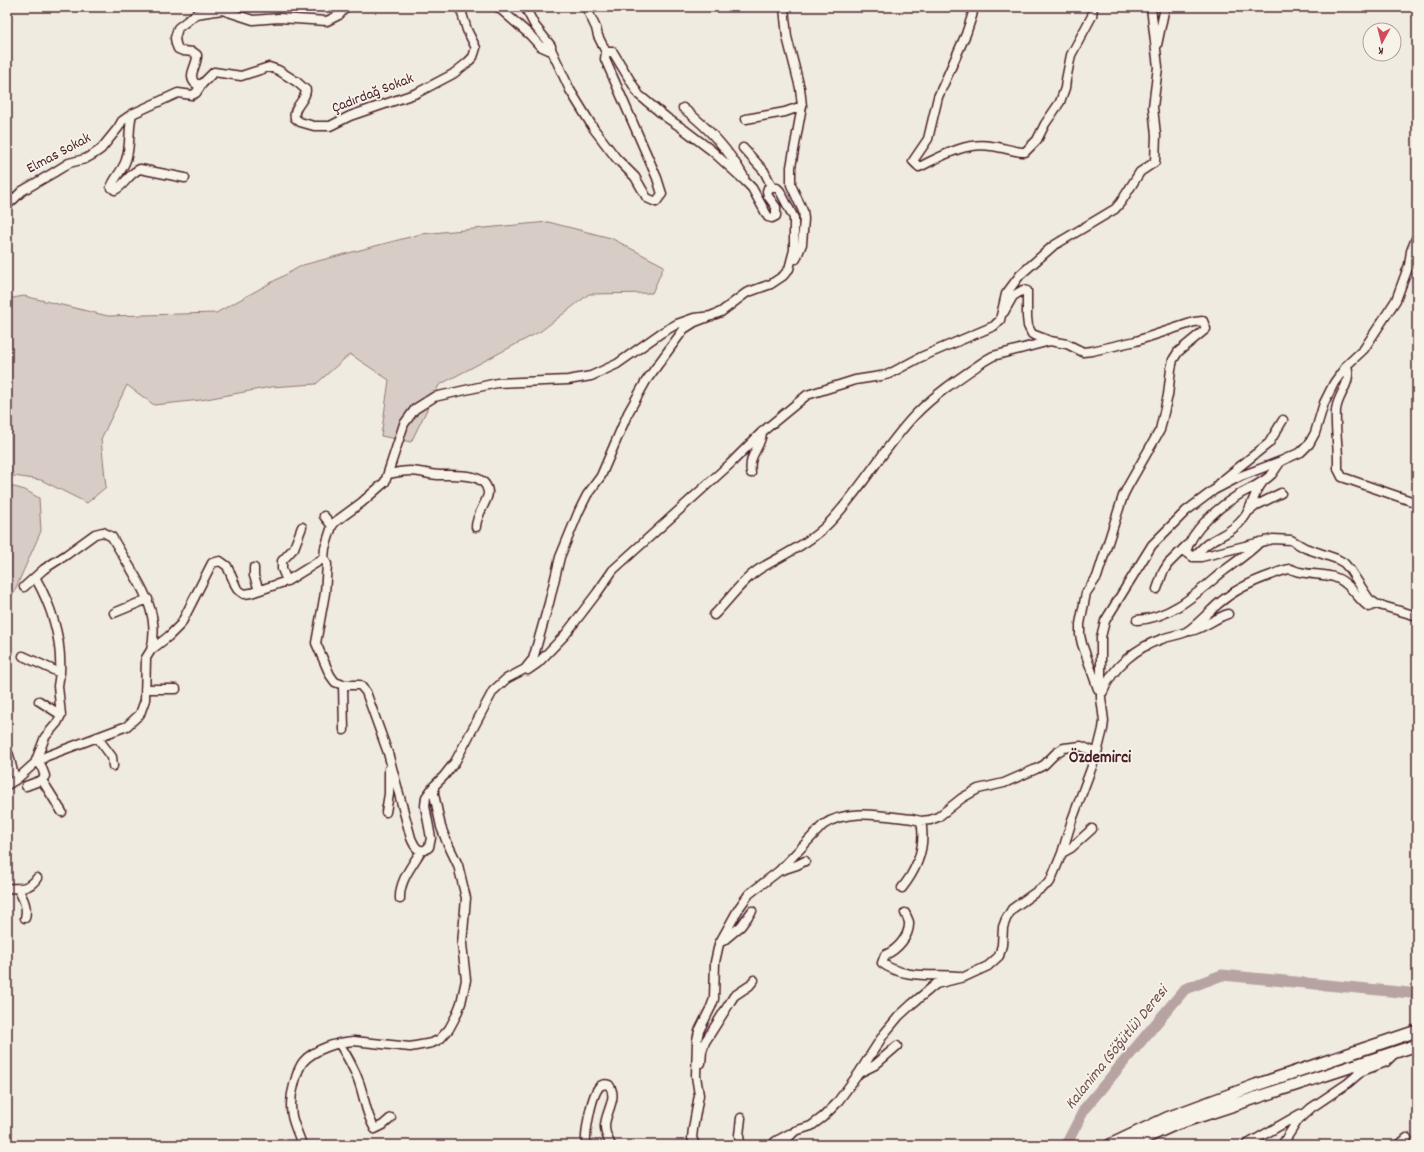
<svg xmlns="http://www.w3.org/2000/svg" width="1424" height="1152" font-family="Dekko,sans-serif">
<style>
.green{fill:#d8cdc6;stroke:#917678}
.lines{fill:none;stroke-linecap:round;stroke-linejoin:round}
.river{stroke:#b7a4a2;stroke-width:11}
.minor-casing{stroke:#4a1f2b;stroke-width:11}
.major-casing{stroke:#4a1f2b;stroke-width:14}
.minor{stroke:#f7f3e8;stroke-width:8}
.major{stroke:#f7f3e8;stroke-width:11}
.labels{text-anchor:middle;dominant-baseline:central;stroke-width:3.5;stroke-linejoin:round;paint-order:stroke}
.street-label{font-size:15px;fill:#4a1f2b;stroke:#f7f3e8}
.water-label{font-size:16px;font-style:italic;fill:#704e55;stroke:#f7f3e8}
.quarter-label{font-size:17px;font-weight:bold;fill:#4a1f2b;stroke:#f7f3e8}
</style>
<rect width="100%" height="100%" fill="#f0ebe0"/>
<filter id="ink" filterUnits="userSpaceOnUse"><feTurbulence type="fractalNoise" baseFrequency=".025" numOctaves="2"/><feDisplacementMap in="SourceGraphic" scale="8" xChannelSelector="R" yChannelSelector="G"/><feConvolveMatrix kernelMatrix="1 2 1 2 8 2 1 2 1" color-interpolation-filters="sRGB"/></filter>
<g filter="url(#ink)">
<path class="green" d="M548,222L611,238L664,266L652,293L589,294L541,331L439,385L411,442L381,436L389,380L350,354L316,384L271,387L201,400L154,405L127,385L101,439L106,487L87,503L41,480L7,475V299L24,296L108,316L216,313L303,265L421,234Z
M7,485L25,490L39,498L41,531L14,592L7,602Z"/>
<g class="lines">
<path class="river" d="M1066,1145L1085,1108L1185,989L1222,975L1410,993L1417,992"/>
<g class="minor-casing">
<path id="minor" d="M346,7L339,15L327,21L279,18L253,20L222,10L196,14L178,28L175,38L176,44L178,49L183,51L193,52L197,55C198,65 186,76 196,84H202L214,72L241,76L269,67L278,70L297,82L306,90C306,101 292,107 295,118L300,122L314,126H330L350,116L417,93L453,74L467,63L473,57L476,48L467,30L460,7
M498,7L530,35L540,46L549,50L551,49
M525,7L535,26L551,46V49L570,90L594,129L616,158L635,177L647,198L656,202L662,194L657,178L605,59L606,52H613L639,95L667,118L682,128L711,150L745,181L752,188L768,217L772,218L776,216V207L768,196L767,191L768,188H777L780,191L794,218V250L789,269L783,276L771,284L746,293L721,312L695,322L684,329L646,381L628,413L601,476L587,495L579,511L560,557L549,603L533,659L525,669L506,679L493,691L455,762L444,776L434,786L426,797L425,806L431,838L429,847L425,850C417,852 414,845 411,838L388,753L366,692L360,685H343L335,682L330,675L316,643L325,593L327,564L324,558L325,548L332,526L335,522L361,503L385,482L404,424L415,409L434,397L497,383L568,380L591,376L617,364L661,333L677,324L694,318L712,316
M586,7L596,28L598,36L606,52
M784,7L787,37L800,88L802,106L791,167V185L803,211L804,219L802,244L796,259
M974,7L972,16L966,34L938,97L928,139L913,161L919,167C942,156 965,142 991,146C1003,147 1013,152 1025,152L1037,140L1045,124L1060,102L1065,88L1066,80L1071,55L1092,16L1093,7
M1157,45L1165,7
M683,108C706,126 729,150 744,177
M132,114C128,129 131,145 126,160C123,170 115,177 111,187L115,190C124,186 129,173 140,169L185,178
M746,119L785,112L802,106
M743,148L764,171L772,187
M7,205L15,198L22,191L53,173L69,163L85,159L94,154L101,149L118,128L122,121L132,114L178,93L192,95L196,93L202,84
M1004,312L1013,296L1023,290L1027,291V317L1028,326L1032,334L1050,341L1067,344L1083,352L1092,351L1136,341L1194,322L1203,321L1206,329L1178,352L1173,360L1171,369L1168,395L1160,430L1128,486L1123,496L1097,577L1086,593L1080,624V635L1082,644L1098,689
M1347,365C1352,385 1338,393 1336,410C1335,427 1338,445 1338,461V469L1342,477L1417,503
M1281,461C1278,465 1275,470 1272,474C1263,483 1251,488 1240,494C1220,506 1192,529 1186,552L1193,557H1201L1273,539L1291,540L1305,548L1337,559L1344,563L1350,570L1369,599L1376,604L1417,616
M751,473C748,453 761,449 762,432
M388,474C395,473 402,471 410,471C420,471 430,475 440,475C454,475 486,472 488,492C489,500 476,514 476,527
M1218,484L1269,443L1283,420
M1249,511L1257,505L1281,493
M324,516L332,526
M1193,557C1198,553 1202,548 1207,544C1219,536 1234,531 1243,519C1252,509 1253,494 1262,483
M254,568V576L259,590
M35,577C52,607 62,639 60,673
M287,581L282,569V561L294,548L302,527
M24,587L44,569L66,555L95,534L103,532L112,537C131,572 163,607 151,650
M1157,589L1163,572L1168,564L1187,545
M114,613L148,599
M714,615C729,600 743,579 761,568C785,554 810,543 829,523C861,490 883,449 914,416C935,394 961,377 986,360L993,356L1050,341
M1137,620C1171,618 1196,594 1221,573C1234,563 1248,554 1260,542
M1191,631C1204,628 1215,618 1228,614
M23,656L60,673L58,686L61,715L57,723L45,737L35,763
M528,670L538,663L565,635L597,593L613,570L730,464L762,432L807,395L855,380L881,376L889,374L921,357L994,326L1000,320L1006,294L1020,275L1053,246L1115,209L1121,202L1140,172L1155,162L1156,135L1153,107L1158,67L1151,7
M343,685L344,730
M145,689H176
M1103,692C1112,667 1137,647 1162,639C1169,636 1179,635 1186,632C1194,628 1210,611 1218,604C1234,590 1251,582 1271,575C1276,573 1285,569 1291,569C1294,570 1297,572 1300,572C1315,576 1333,572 1346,584C1355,591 1360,601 1369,607L1376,604
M39,701L61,715
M97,737L112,757L113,766
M7,754L9,755L13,772L17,779
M42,780L62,812
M7,785L17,779L35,763L47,756L127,726L140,714L145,700L146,658L151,650L169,636L181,624L212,563L220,561L227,566L237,589L244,594L251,593L287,581L324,558
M26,786L42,780L45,776L39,760
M386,812L389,794V769
M1062,853L1071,848L1092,829
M779,871L797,865L805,861
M7,888C19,889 30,889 37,878
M902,888C918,868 926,846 921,821
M18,889C23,898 28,907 25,918
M400,899C399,881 412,866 421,851
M905,913C906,915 908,919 909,922C910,936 897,950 885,955L882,963C903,979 933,974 958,976
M723,941L741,926L752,911
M339,1043C347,1056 355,1069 360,1085C365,1100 366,1115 375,1129L383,1125L391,1118
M701,1063L702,1051L705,1042L724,1012L734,996L749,986L754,980
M859,1073L875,1065L897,1046
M302,1145C299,1135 294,1126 292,1116C290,1105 291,1095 294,1085C296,1077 298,1068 303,1062C314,1049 338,1042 354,1041L410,1047L432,1043L440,1039L449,1029L456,1016L461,1003L466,980L462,944L466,898L458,865L446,840L441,827L434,794V786
M586,1145C585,1133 591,1095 600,1086C603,1084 606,1084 609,1085C619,1098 604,1114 605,1127C605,1134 608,1139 611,1145
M695,1145L692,1138L693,1129L699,1095L696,1076L697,1040L699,1031L711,1007L714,999L715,962L719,944L739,908L749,894L779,871L823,825C848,808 883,816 912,819L921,821L930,820L938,817L962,798L978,789L1004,783L1036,769L1044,765L1056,753L1064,748L1081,746L1097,753
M740,1145L739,1135L741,1118
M772,1145L776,1141L789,1134
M783,1145L787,1139L795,1131L811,1126L823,1117L836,1104L859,1073L884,1034L899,1016L912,1004L936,984L964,977L988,966L999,956L1002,945L1003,927L1006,919L1012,909L1050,882L1062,853L1072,820L1097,753L1103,729L1104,721L1101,698V637L1105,621L1152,545L1186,511L1214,490L1241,476L1281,461L1301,452L1309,444L1315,433L1324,403L1334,383L1347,365L1364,349L1396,300L1409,265L1411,251L1417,236
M1246,1145L1300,1114
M1282,1145L1298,1120L1311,1108L1348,1083L1362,1071L1386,1062L1395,1053
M1399,1145L1407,1138"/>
</g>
<g class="major-casing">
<path id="major" d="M1110,1145L1167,1118L1256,1085L1417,1031
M1129,1145L1176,1124L1417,1045"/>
</g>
<use href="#minor" class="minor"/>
<use href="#major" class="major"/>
</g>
</g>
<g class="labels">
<g class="street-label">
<text transform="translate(373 94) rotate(-21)">Çadırdağ Sokak</text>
<text transform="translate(59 154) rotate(-28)">Elmas Sokak</text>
</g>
<g class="water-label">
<text transform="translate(1117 1048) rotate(-51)">Kalanima (Söğütlü) Deresi</text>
</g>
<g class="quarter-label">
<text x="1100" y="759">Özdemirci</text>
</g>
</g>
<rect width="1424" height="1152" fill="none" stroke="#f7f3e8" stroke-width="24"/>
<rect x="12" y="12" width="1400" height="1128" fill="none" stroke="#4a1f2b" stroke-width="1.5" filter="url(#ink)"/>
<g transform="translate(1382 42) rotate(187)"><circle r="19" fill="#f7f3e8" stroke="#b29e9c"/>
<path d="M0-3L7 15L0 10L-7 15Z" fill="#d1495b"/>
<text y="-6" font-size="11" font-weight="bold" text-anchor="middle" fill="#4a1f2b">K</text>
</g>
</svg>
